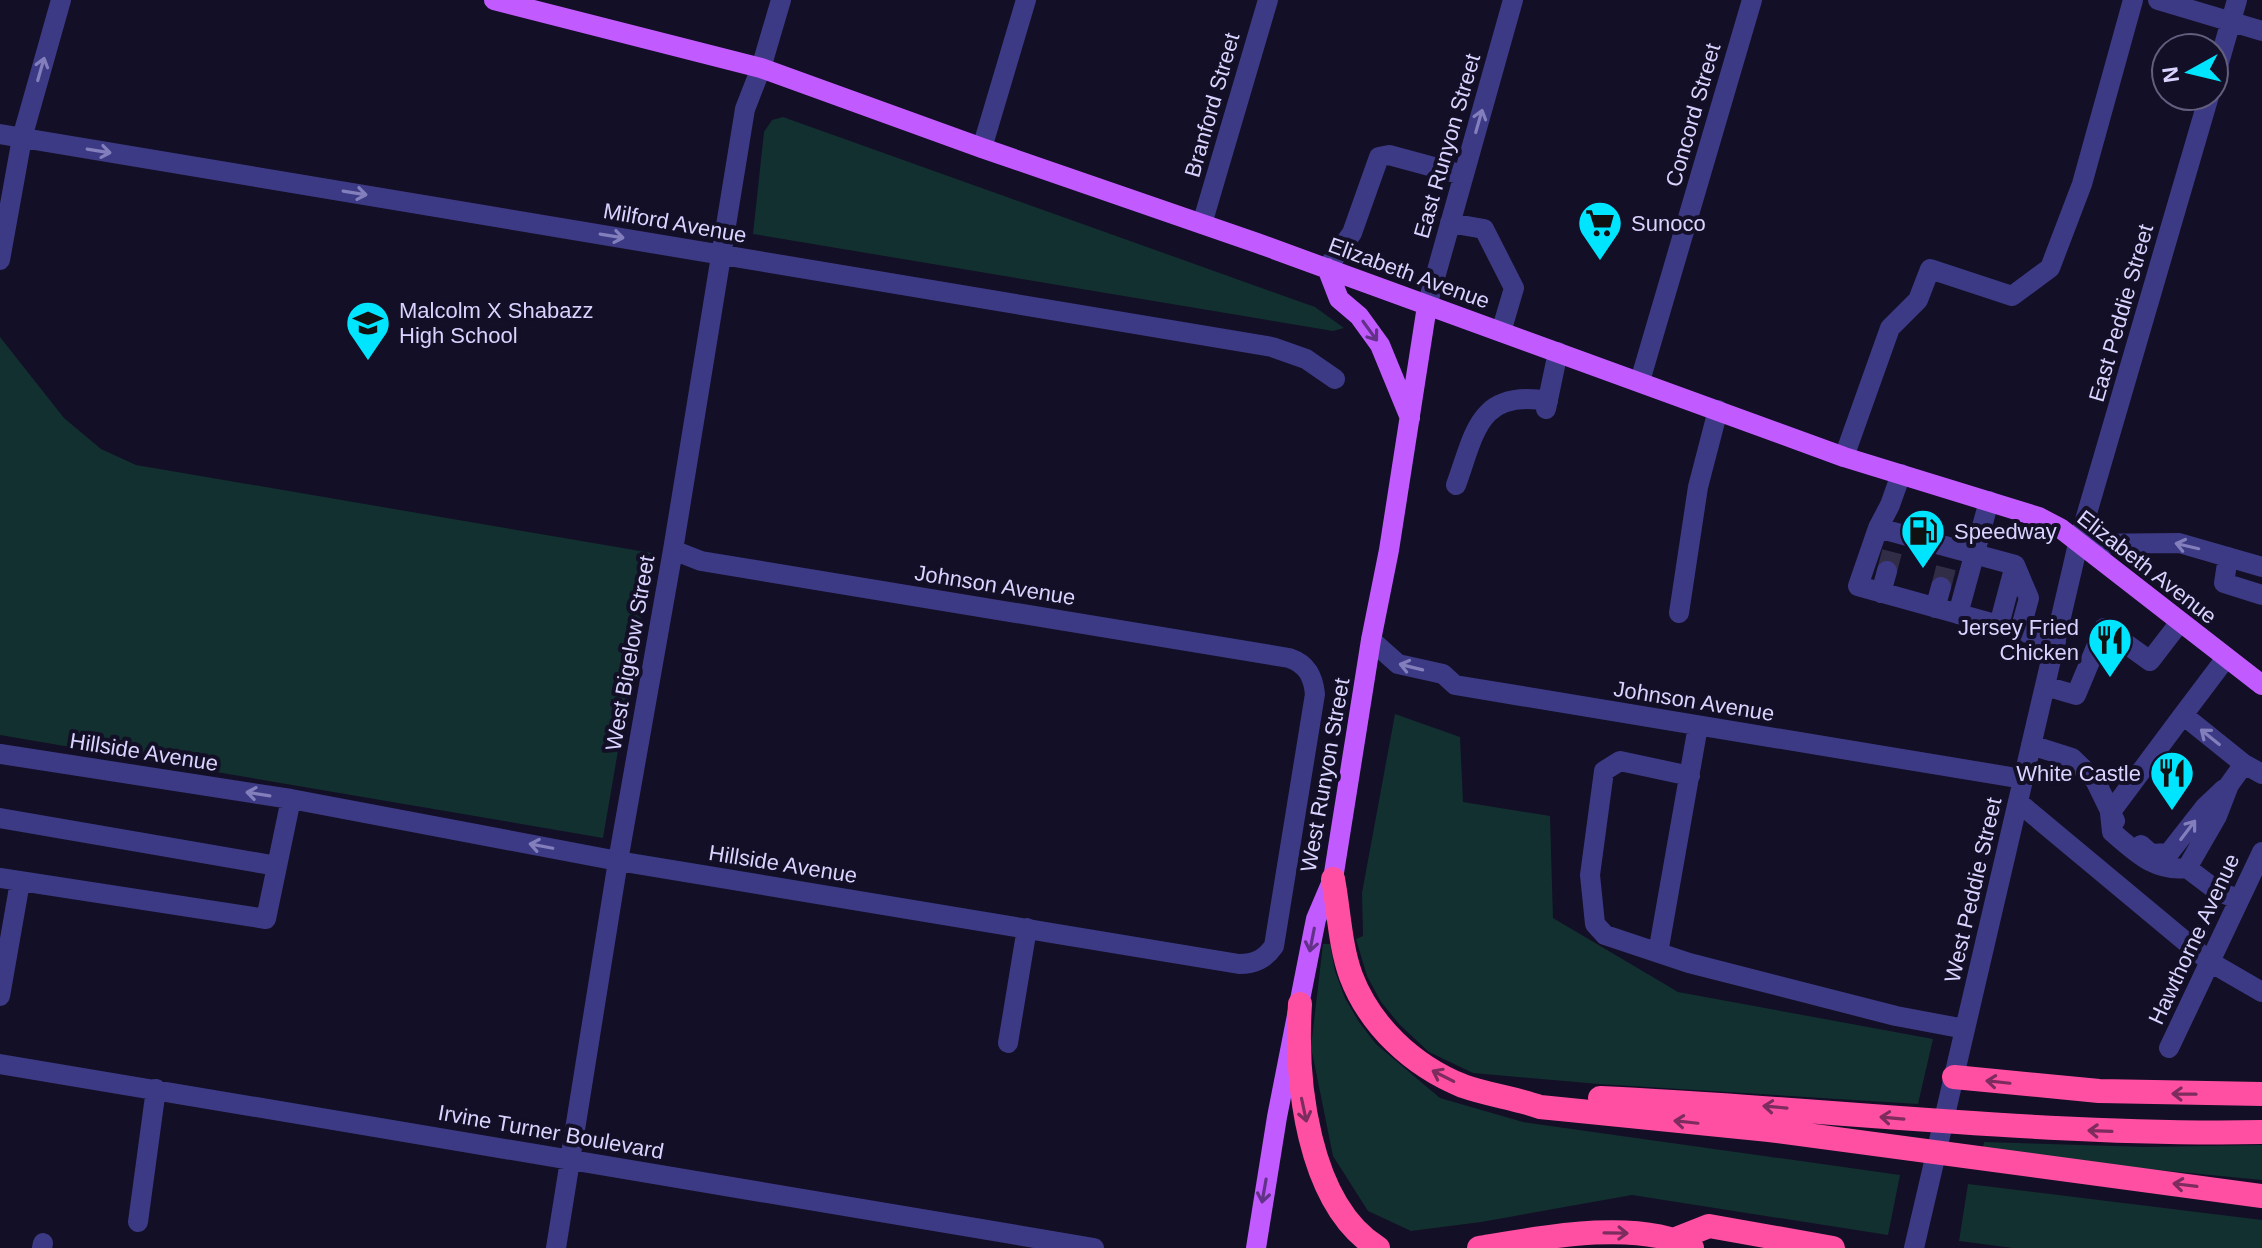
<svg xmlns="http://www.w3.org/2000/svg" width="2262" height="1248" font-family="Arial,sans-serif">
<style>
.green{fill:#12302f}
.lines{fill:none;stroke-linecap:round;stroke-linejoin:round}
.minor-tunnel{stroke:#312d47;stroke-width:20;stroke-dasharray:20 10;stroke-linecap:butt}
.minor{stroke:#3d3a85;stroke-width:20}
.major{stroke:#c25bff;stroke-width:20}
.highway{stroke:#ff4fa3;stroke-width:24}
.oneway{stroke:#837fbc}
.oneway2{stroke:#623188}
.oneway3{stroke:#7d2c5e}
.labels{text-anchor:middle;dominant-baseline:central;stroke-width:8;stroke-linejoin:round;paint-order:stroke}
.street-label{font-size:22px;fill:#d9d4ff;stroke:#130f26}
.poi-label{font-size:22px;fill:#d9d4ff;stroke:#130f26;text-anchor:start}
</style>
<rect width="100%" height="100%" fill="#130f26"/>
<path class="green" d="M783,117L1315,307L1344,328L1333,331L753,234L764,132L772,120Z
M0,337L64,418L101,449L136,465L652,553L603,838L0,735Z
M1395,714L1460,737L1463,802L1550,816L1553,918L1678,992L1933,1039L1918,1104L1599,1084L1473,1073L1429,1052L1400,1025L1381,1002L1367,976L1356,939L1363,936L1362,893Z
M1323,944H1330L1335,971L1345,998L1359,1022L1376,1044L1440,1098L1523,1122L1900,1175L1888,1235L1632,1195L1481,1222L1411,1231L1368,1211L1333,1156L1311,1047Z
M1984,1142L2147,1147L2262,1145V1180L1982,1153Z
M1968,1184L2262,1220V1248H2013L1959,1241Z"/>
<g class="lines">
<path class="minor-tunnel" d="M1887,571L1894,544
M1941,587L1948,560"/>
<path class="minor" d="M2158,0L2262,31
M2214,80L2237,0
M0,134L1272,347L1306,359L1335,379
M982,148L1026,0
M1450,223L1484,229L1514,288L1501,332
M1202,224L1268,0
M0,260L22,138L61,0
M1327,268L1352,233L1379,157L1389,155L1463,175
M1427,306L1513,0
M1640,381L1752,0
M1546,409L1558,352
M1844,457L1890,328L1918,300L1930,269L2012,296L2050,268L2082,184L2133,0
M1901,474L1890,505L1878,528L2015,565L1999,625
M1456,485C1475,433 1478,389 1548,401
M1878,528L1858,586L2056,641
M2078,544L2179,543L2262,567
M2228,557L2224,583L2262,595
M2015,565L2029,598L2020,631
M1881,593L1887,571
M1935,608L1941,587
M1679,613L1698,487L1718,410
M1958,614L1989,501
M1371,640L1398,664L1443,674L1455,685L2023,779
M2045,686L2076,695L2104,628L2150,661L2180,622
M2183,715L2226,658
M2031,745L2072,758L2095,780L2115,821
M0,754L291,799L618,861L1239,964C1255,964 1265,959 1274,946L1315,694C1313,676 1307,664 1289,658L701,561L673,550
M2244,764L2262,774
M1690,776L1620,761L1604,771L1590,875L1595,924L1605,935L1689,963L1896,1016L1965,1029
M2018,802L2210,962L2262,992
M0,818L277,866
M2141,845L2151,854L2169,853L2205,807L2224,789
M2187,868L2217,816L2229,785L2244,764L2183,715L2110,813L2112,832C2136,852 2154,872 2187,868L2216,890L2239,900
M0,878L266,919L291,799
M1658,953L1698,726
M0,996L20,882
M1008,1043L1027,928
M2169,1048L2262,852
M0,1064L1094,1248
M138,1222L156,1089
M42,1248L43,1243
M556,1248L618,861L673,550L745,109L761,68L781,0
M1914,1248L2078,544L2209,96"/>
<path class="major" d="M494,0L761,68L982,148L1257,243L1844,457L2039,517L2060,528L2262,685
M1327,268L1339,299L1359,316L1380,345L1410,418
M1256,1248L1277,1117L1313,934L1316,919L1333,879L1371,640L1389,550L1427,306"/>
<path class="highway" d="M1333,879C1339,911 1340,946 1351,976C1370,1026 1413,1066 1463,1086C1488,1095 1515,1098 1540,1107L1769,1130L2262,1196
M1300,1004C1295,1079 1307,1204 1378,1248
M1954,1077L2099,1091L2262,1094
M1600,1098C1821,1108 2040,1136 2262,1132
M1676,1239L1709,1226L1833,1248
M1479,1248C1538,1238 1639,1218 1692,1248"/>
</g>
<defs><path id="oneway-shaft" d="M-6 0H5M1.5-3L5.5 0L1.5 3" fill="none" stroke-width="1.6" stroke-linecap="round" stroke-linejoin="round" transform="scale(2)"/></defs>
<g class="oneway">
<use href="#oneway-shaft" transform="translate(41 69) rotate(-74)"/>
<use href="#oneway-shaft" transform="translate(1479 121) rotate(-74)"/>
<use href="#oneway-shaft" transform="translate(99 151) rotate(9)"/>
<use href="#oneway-shaft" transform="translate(355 193) rotate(9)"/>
<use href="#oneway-shaft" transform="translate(612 236) rotate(9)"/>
<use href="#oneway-shaft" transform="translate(2187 546) rotate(-167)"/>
<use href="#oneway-shaft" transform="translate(1411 667) rotate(-166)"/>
<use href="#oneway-shaft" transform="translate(2210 737) rotate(-141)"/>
<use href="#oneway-shaft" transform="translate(258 794) rotate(-171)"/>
<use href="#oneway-shaft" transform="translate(2188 830) rotate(-53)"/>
<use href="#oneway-shaft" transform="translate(541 846) rotate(-169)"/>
</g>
<g class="oneway2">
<use href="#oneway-shaft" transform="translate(1370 331) rotate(54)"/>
<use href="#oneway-shaft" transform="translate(1312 940) rotate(101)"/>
<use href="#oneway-shaft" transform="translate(1264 1191) rotate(100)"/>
</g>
<g class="oneway3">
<use href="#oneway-shaft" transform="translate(1443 1076) rotate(-153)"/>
<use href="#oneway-shaft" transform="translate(1998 1082) rotate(-174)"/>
<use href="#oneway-shaft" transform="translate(2184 1094) rotate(-179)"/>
<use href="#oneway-shaft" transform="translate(1775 1107) rotate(-175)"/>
<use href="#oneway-shaft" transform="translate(1304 1110) rotate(78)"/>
<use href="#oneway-shaft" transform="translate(1892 1118) rotate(-175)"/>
<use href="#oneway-shaft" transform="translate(1686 1122) rotate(-174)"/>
<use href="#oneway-shaft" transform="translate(2100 1131) rotate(-178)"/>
<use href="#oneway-shaft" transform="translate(2185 1185) rotate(-173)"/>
<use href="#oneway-shaft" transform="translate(1616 1233) rotate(1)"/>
</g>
<defs>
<g id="supermarket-pin" transform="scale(2.3)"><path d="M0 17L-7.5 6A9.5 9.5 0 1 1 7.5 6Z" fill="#00e5ff" stroke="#130f26"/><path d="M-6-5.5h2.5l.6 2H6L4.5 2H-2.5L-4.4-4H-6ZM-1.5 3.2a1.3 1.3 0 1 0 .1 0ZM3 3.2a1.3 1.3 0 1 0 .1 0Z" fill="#111"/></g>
<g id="school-pin" transform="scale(2.3)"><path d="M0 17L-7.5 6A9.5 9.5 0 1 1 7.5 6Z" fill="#00e5ff" stroke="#130f26"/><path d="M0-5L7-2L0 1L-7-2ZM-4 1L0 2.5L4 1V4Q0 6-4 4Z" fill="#111"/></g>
<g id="fuel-pin" transform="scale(2.3)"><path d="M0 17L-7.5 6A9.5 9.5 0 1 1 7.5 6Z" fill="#00e5ff" stroke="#130f26"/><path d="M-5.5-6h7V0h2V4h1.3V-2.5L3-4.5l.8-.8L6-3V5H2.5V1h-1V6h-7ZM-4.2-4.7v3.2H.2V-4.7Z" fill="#111"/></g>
<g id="restaurant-pin" transform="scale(2.3)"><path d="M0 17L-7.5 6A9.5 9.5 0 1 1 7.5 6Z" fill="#00e5ff" stroke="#130f26"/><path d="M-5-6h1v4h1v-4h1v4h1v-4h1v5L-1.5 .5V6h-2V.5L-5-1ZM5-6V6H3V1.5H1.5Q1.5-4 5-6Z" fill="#111"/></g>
</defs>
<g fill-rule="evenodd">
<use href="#supermarket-pin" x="1600" y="223"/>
<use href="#school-pin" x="368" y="323"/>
<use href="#fuel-pin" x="1923" y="531"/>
<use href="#restaurant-pin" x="2110" y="640"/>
<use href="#restaurant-pin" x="2172" y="773"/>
</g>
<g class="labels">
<g class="street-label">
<text transform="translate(1212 105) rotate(-74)">Branford Street</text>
<text transform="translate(1693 115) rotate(-74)">Concord Street</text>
<text transform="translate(1447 146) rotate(-74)">East Runyon Street</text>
<text transform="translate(675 223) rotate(10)">Milford Avenue</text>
<text transform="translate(1409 273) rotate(20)">Elizabeth Avenue</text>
<text transform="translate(2121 313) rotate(-74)">East Peddie Street</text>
<text transform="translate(2147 567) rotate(38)">Elizabeth Avenue</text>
<text transform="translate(995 585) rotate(9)">Johnson Avenue</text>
<text transform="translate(630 653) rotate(-80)">West Bigelow Street</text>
<text transform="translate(1694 701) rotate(9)">Johnson Avenue</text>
<text transform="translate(144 752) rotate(9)">Hillside Avenue</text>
<text transform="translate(1325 775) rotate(-80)">West Runyon Street</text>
<text transform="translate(783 864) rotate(9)">Hillside Avenue</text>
<text transform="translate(1973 890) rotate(-77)">West Peddie Street</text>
<text transform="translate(2194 939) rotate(-65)">Hawthorne Avenue</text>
<text transform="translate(551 1132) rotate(10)">Irvine Turner Boulevard</text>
</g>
<g class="poi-label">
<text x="1631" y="223">Sunoco</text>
<text x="399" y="310">Malcolm X Shabazz<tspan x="399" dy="25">High School</tspan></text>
<text x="1954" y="531">Speedway</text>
<text x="2079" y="627" text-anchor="end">Jersey Fried<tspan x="2079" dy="25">Chicken</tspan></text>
<text x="2141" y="773" text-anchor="end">White Castle</text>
</g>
</g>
<g transform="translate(2190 72) rotate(262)"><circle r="38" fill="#130f26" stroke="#625e7d" stroke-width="2"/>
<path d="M0-6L14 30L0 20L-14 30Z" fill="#00e5ff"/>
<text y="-12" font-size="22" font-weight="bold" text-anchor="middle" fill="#d9d4ff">N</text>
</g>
</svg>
